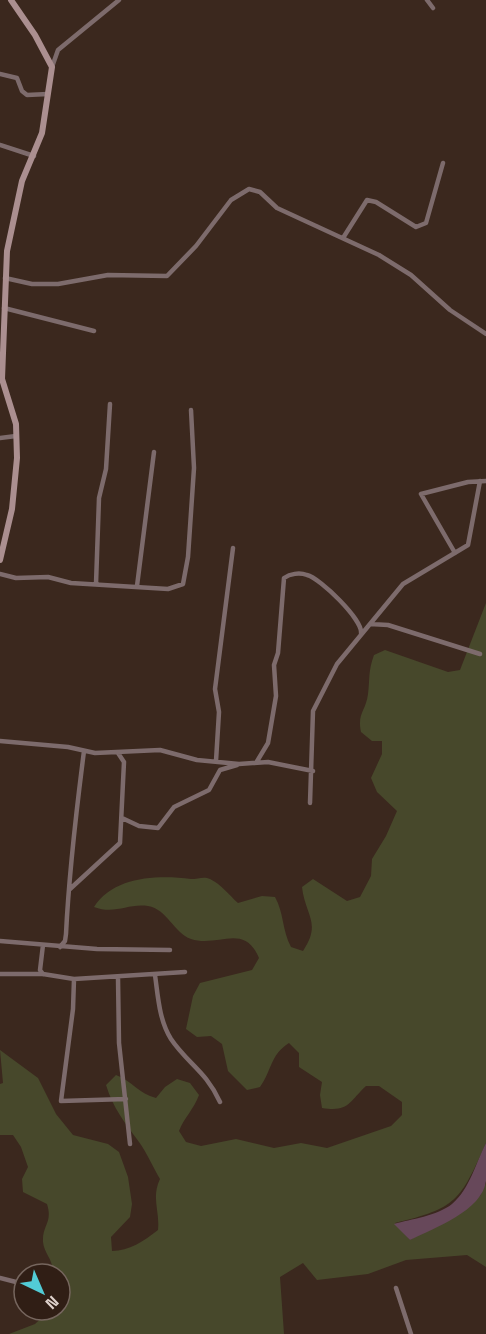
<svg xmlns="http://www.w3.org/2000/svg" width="486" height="1334" font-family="'Space Grotesk',sans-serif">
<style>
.green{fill:#47482b}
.water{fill:#67485a}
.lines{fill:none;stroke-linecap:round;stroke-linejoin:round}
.minor{stroke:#7d6b6c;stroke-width:4.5}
.secondary{stroke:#ab8f90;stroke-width:6}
</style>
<rect width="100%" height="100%" fill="#3b281e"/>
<path class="green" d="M486,603V1143C460,1201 457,1208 395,1223L410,1240L480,1196L486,1183V1267L467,1255L406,1260L368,1274L317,1280L303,1263L280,1277L284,1334H9L35,1324L50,1310H60V1274H52C55,1261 44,1254 43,1242C42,1225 53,1223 47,1204L23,1192L22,1179L28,1167L21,1147L13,1135H0V1084L3,1083L0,1050L38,1078L56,1114L73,1135L108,1144L119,1152L128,1177L132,1204L130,1217L111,1237L112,1251C129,1251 144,1241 158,1230C160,1211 151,1198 160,1179C153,1167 147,1153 139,1142C125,1123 113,1108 106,1085L116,1075C132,1081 139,1094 156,1098L165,1087L177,1079L190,1083L199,1095C194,1109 184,1118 179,1131L186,1142L201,1146L236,1139L274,1148L301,1143L327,1148L391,1126L402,1115V1102L379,1086H366C348,1103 349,1112 322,1108L320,1095L322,1082L299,1067V1053L289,1043C270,1055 272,1070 260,1087L247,1090L228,1071L222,1044L211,1036L197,1037L186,1029L193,996L200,983L252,970L259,958C244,922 218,948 191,939C174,933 167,909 148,906C128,903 115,915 94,907C114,876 158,875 191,879C198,879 204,876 210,879C221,884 229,895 238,903L262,896L275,897C284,913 282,930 291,947L303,951C322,923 305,915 302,887L313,879L347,901L360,897L371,876L372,859L386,836L397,811L377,792L371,778L382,754V741H372L361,732C357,713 366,711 368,694C370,679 368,671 374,655L385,650L448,672L460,670Z"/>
<path class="water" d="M486,1143C486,1155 486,1169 486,1181C482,1211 434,1228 410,1240L394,1224C411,1219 437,1216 452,1204C470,1189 476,1162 486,1143Z"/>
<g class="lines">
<path class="minor" d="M427,0L433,8
M52,67L58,50L119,0
M0,74L17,78L22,91L27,95L48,94
M0,145L34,156
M343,238L367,200L376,202L416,227L426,223L443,163
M5,278L32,284H58L108,275L167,276L196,246L231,200L249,189L260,192L277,208L379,255L411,275L450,310L486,334
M4,308L94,331
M0,438L16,436
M455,553L421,494L468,482L486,481
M0,574L16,578L48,577L71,583L168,589L183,584L188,557L194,468L191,410
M96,584L99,498L106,469L110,404
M137,586L154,452
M370,624L388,625L480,654
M0,741L68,747L95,753L160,750L197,760L239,764L268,762L313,771
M216,761L219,712L215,689L233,548
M256,763L268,743L276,696L274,665L278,653L284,578C290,574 299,572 307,575C320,578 363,620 361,633
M310,803L313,711L337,664L403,584L468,545L480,481
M122,818L139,826L158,828L174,807L209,790L220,770L237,765
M70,889L120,843L124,762L118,753
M0,941L97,949L170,950
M60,947L65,941L66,934C69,872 76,813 84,751
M0,974H43L74,979L185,972
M43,974L40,970L43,945
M155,975C158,996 159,1020 171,1039C187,1063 206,1071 220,1102
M118,978L119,1043L130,1144
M74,979L73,1009L61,1101L126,1099
M0,1278L16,1282
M396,1288L411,1334"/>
<path class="secondary" d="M0,560L12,509L17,458L16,424L2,379L7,251L22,181L42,133L52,67L35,35L11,0"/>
</g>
<g transform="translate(42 1292) rotate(136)"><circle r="28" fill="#301e15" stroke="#76665e" stroke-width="1.5"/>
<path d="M0-4.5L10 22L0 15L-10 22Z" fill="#52ccd6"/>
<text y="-9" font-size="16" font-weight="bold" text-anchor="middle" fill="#dfd2cc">N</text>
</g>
</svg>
